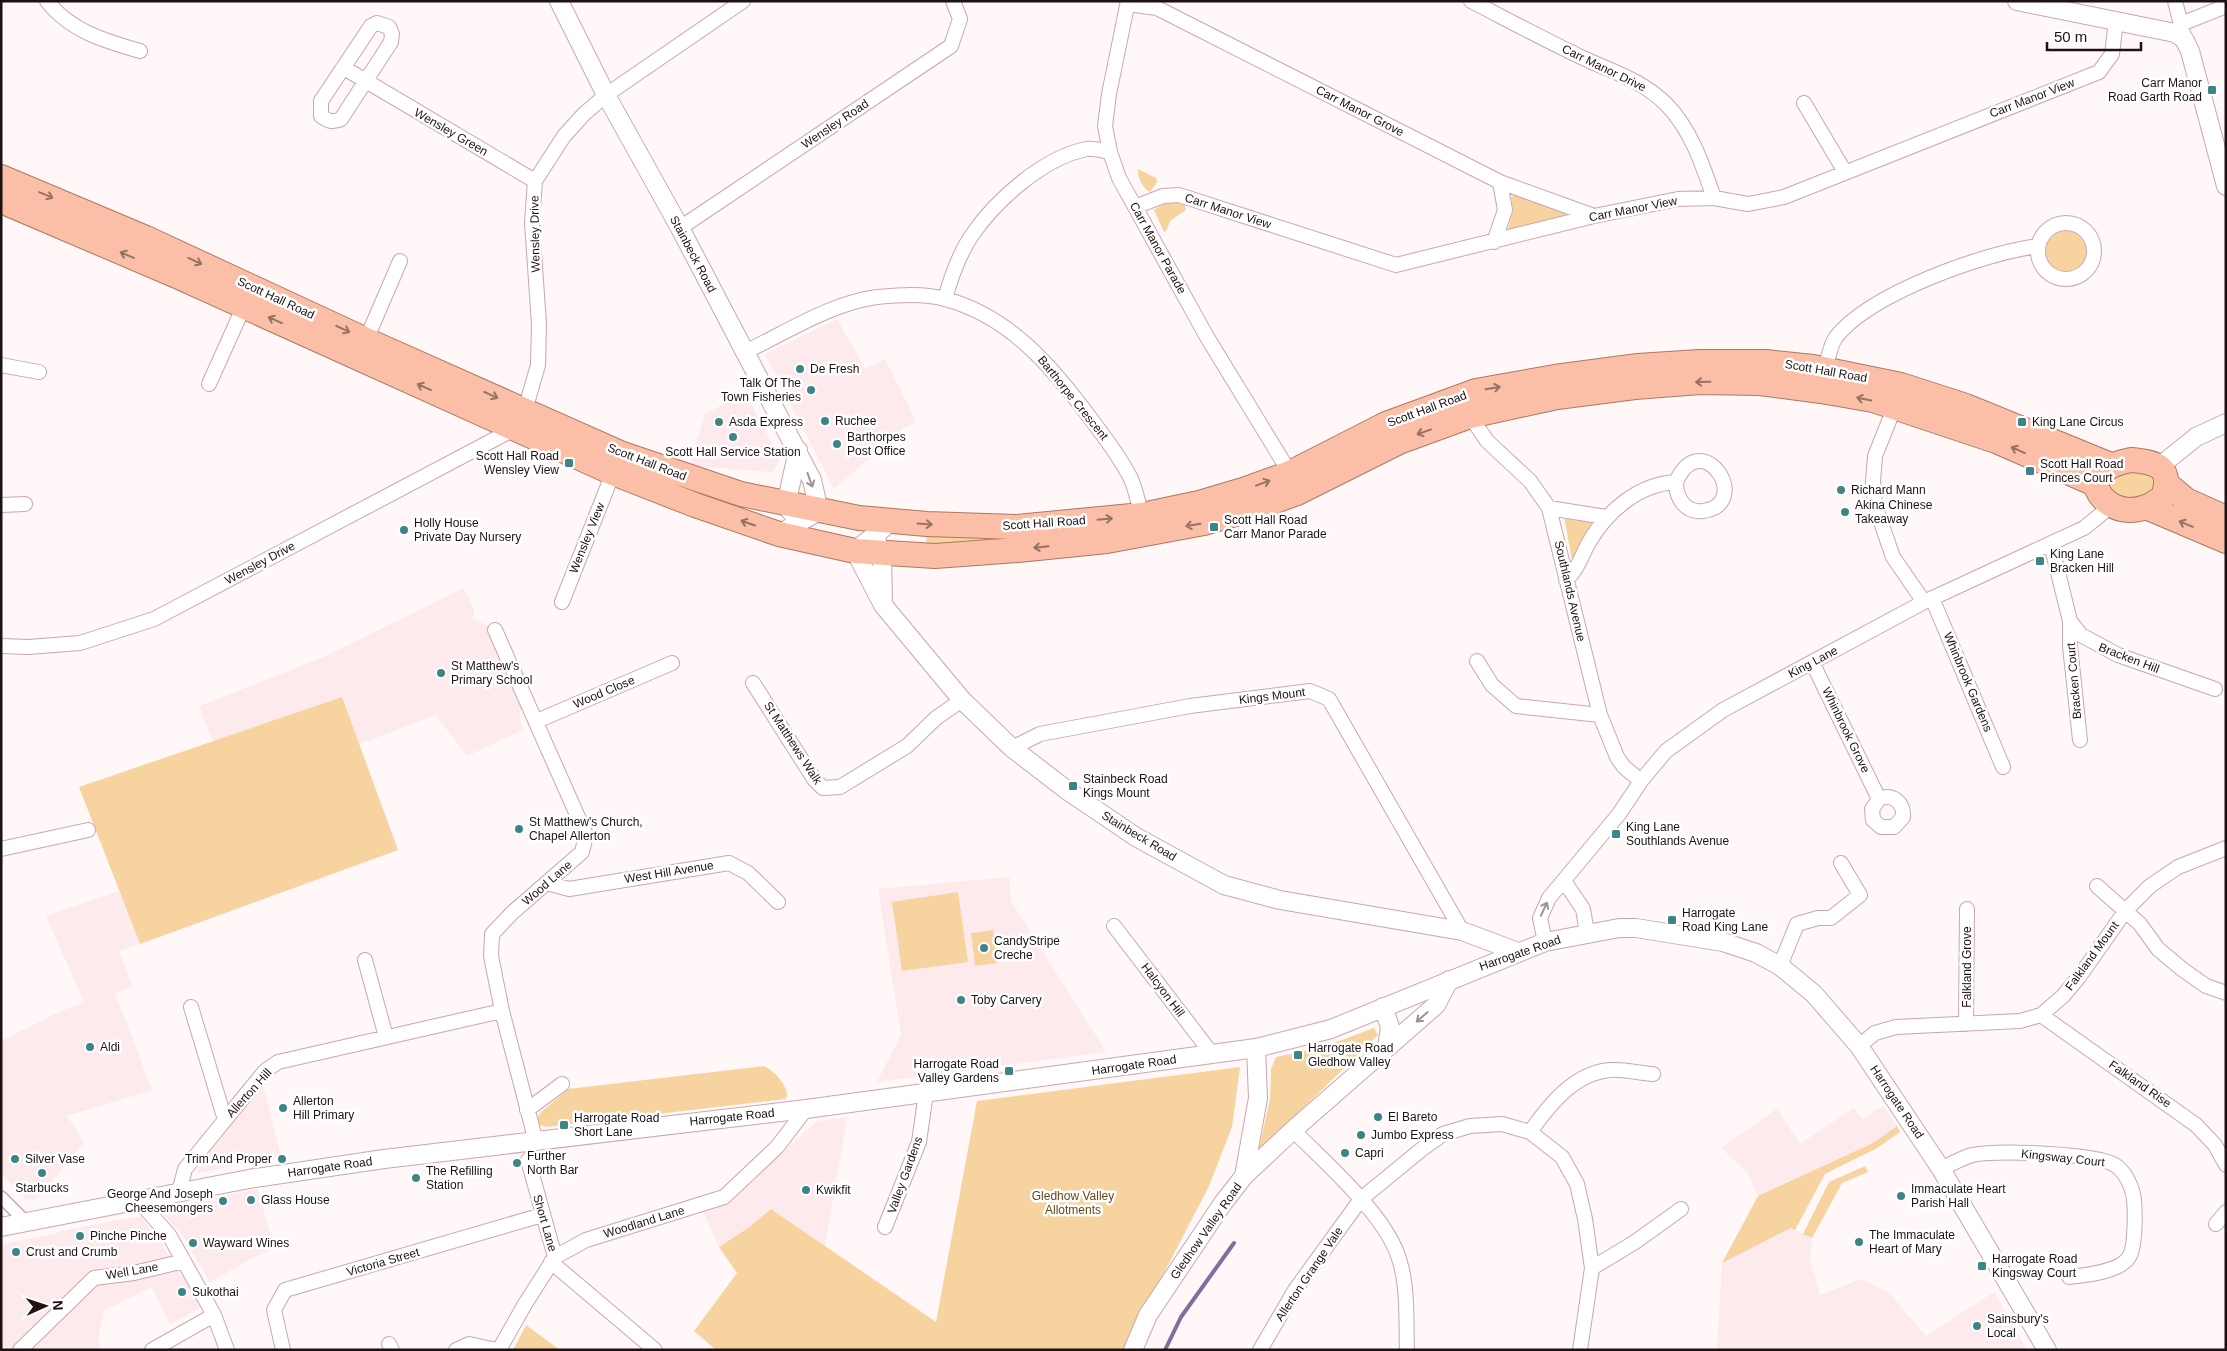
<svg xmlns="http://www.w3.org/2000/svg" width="2227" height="1351" font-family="Arial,sans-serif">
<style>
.built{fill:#fdeaed}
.green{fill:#f7d49f}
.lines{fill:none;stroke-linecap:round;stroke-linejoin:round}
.stream{stroke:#806e9c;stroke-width:4}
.pedestrian-casing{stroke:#cba7ad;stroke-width:14}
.minor-casing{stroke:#cba7ad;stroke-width:16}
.tertiary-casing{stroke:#cba7ad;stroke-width:20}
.trunk-casing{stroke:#ac7864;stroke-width:26}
.pedestrian{stroke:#fff;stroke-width:11}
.minor{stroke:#fff;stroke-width:14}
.tertiary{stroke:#fff;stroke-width:18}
.trunk{stroke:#fabfa6;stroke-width:24}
.oneway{stroke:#977164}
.oneway2{stroke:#999495}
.poi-dot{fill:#3d8584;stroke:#fff;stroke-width:2}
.labels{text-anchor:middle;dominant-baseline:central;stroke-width:5;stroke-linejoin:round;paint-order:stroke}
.street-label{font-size:12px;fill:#1d1113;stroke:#fff}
.poi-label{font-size:12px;fill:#1d1113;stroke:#fff;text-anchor:start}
.park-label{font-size:12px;fill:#664917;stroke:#fff}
</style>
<rect width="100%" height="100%" fill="#fff7f8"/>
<path class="built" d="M837,319L865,369L885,359L916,422L904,428L834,489L765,354Z
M745,393L780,459L773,472L689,466L705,414Z
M463,588L474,609L473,619L488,626L524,708L521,709L519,720L524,729L467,756L436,715L359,744L342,697L213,742L199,706L322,658Z
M1009,877L1011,901L1106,1052L877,1082L901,1035L878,889Z
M119,891L140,944L119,951L132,987L115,993L152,1090L67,1116L84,1142L41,1195L35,1199H26L1,1174V1041L59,1012L84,1002L46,916Z
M263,1084L281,1157L197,1173L199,1166Z
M1883,1106L1897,1126L1873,1143L1758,1196L1747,1172L1721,1148L1777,1109L1800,1144L1854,1108L1862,1119Z
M847,1117L825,1246L771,1209L748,1228L719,1247L703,1211L742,1189L817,1121Z
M257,1189L275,1249L258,1255L210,1282L181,1233L161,1212L162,1209Z
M135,1217H141L158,1237L180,1275L186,1278L200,1308L170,1324L152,1287L104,1310L99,1333V1350H1V1244L56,1234V1232Z
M1791,1228L1812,1238L1810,1260L1820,1295L1861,1279L1889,1293L1926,1336L1994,1292L2027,1350H1717L1722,1263Z"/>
<path class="green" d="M1138,169L1156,178L1157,182L1150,192C1143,189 1137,177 1138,169Z
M1517,195L1567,213V219L1510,232L1508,228L1513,210L1511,197Z
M1168,201L1184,202L1186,210L1171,220L1166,231L1164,232L1154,210Z
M2044 251a22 22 0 1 1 44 0a22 22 0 1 1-44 0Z
M2134,471L2150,472L2157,481L2153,496L2117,502L2108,485L2113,477Z
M1564,517L1593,522L1579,545L1575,560H1572Z
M927,533L1051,538L926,548Z
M342,697L398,850L140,944L79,787Z
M958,892L968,962L902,971L892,902Z
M993,930L997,963L975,966L971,933Z
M1374,1028L1378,1035L1260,1150L1259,1148L1270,1099L1271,1069L1276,1057L1320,1048Z
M764,1066C774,1071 787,1084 787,1096L785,1099L546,1127L540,1125L537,1122L539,1114L568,1089Z
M1240,1067L1232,1127L1209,1186L1124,1350H716L694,1331L737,1273L719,1247L748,1228L771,1209L936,1322L977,1101Z
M1897,1126L1900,1132L1877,1148L1825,1174L1795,1230L1791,1228L1722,1263L1758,1196L1873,1143Z
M1865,1166L1868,1172L1842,1183L1812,1238L1803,1234L1829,1182Z
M526,1325L560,1350H513Z"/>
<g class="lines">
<path class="stream" d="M1165,1350L1181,1317L1234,1243"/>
<g class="pedestrian-casing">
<path id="pedestrian" d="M1,1197L25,1221"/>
</g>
<g class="minor-casing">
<path id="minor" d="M47,1C70,31 105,41 140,51
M1128,1L1109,94L1105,126L1110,152L1119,178L1207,337L1290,473
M1471,1C1508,20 1545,40 1583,58C1613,72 1642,80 1666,104C1691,129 1703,166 1714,198
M2175,1L2183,33
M1128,4L1157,8L1500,182L1594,216
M377,23L389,27L392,34L391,42L341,119C333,123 328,121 321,116V101L371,26Z
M2181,24L2226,6
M344,68L535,181
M1804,103L1845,172
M1135,207L1163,196L1179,195L1396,265L1594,216L1678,199L1714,198L1748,204L1784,197L2099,72L2112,54L2116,21
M2038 251a28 28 0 1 1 56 0a28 28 0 1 1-56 0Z
M680,228L951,46L960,19L953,1
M1494,242L1505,210L1500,182
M945,299C951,277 959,254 972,235C996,200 1044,157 1087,149C1094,148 1102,151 1110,152
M366,340L400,261
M745,352C787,332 831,303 877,297C899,295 924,293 945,299C1010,316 1053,368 1091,419C1105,438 1121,458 1131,479C1136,490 1138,503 1142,515
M1,365L39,372
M1825,369C1828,360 1830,345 1836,337C1871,293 1984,253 2038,246
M209,384L244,306
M1897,401L1875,456L1873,481L1875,505L1893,557L1924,602
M1470,416L1487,441L1530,481L1549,508L1600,715L1617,757L1624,767L1641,781
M1,505L25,504
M1549,508L1606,517
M2051,544L2070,621L2081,635L2118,655L2215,689
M1566,580C1578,569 1581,557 1588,544C1606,512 1638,484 1676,482C1676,498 1685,513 1703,511C1754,504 1702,424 1676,482
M1932,598L2003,767
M562,602L613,473
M2070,621V646L2080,740
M495,630L586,835L582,852L512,913L492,934L491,956L502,1011L536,1142
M1,646L28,647L80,643L154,619L516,428L525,410L538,365L539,324L532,223L535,181L564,136L584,114L606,95L743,1
M1477,661L1492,685L1516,706L1600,715
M1812,662L1879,799L1872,809L1873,820L1881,827H1894L1903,817C1904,802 1892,793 1879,799
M753,683L814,779L823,788L840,787L907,746L936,718L962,700
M537,721L672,663
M1012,748L1040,734L1190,706L1310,691L1329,699L1462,931
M1,849L88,830
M1564,881L1583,909L1587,933
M547,883L569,889L729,863L748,873L778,902
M2097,886L2140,924L2158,949L2182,969L2206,986L2226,993
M1114,926L1212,1054
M1545,942L1540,918L1549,898L1619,814L1641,781L1666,751L1723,710L1924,602L2084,528L2111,506
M365,960L386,1037
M1780,966L1797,924L1818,918H1831L1860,895L1841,863
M191,1007L225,1120
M2041,1015L2196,1125L2215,1145L2226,1165
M1966,1024L1967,909
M1859,1046L1875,1033L1896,1027L2020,1021L2041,1015L2063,996L2079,977L2126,910L2150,886L2178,867L2226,848
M527,1110L562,1084
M1293,1130C1326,1164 1388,1216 1400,1262C1408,1288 1406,1323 1407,1350
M1530,1132C1549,1105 1574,1073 1610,1070C1624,1069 1639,1073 1653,1074
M528,1160L555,1257
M1941,1169C1951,1164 1962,1158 1972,1155C1997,1150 2095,1153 2115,1165C2123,1170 2129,1181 2132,1190C2136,1202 2136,1246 2129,1257C2120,1272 2085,1275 2069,1277
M179,1192L185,1169L265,1071L278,1062L502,1011
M139,1201L169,1235L214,1315L227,1350
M2216,1224L2226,1212
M885,1227L919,1142L926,1093
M551,1262L655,1350
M1592,1268L1635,1242L1681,1209
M389,1344L392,1350
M20,1350L94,1278L134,1273L184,1261
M152,1350L214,1315
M283,1350L274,1310L285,1290L542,1215
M456,1350L469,1344L497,1350
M499,1350L525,1304L555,1257L586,1240L724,1197L777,1147L806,1109
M1260,1350L1295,1290L1361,1199L1422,1149L1443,1134L1470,1126L1502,1124L1530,1132L1562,1157L1577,1184L1585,1219L1592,1268L1580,1350"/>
</g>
<g class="tertiary-casing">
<path id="tertiary" d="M559,1L606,95L680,228L812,480L819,511L779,534
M2017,1L2175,33L2184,39L2190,51L2226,186
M2160,466L2196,437L2226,423
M791,512L786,505L798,450
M892,521L855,551L883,605L962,700L1012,748L1068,791L1136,837L1224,885L1280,900L1462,931L1518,952
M877,542L882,553L883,605
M1383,1007L1390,1027L1387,1047
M1244,1176L1258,1098L1256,1048
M1,1227L249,1179L384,1159L806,1109L1256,1048L1331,1029L1545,942L1619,928H1636L1723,942L1756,953L1780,966L1814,994L1859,1046L1941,1169L2047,1350
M1133,1350L1148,1315L1223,1203L1244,1176L1293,1130L1436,1005L1449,980"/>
</g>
<g class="trunk-casing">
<path id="trunk" d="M1,177L146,238L366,340L620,453L741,494L859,518L927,524L1016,527L1142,515L1199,503L1243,490L1290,473L1386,424L1476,391L1555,377L1638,366L1699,362H1766L1813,367L1901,385L1966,406L2111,465
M1,201L179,277L613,473L695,505L779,534L855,551L935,556L1018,550L1107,541L1204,523L1256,508L1297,493L1399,442L1470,416L1557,397L1635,387L1700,382L1760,383L1821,391L1873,400L1996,441L2095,484
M2131,460C2157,462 2173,467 2163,497C2158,500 2152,505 2146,507C2124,515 2102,506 2095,484C2106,466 2112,464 2131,460Z
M2167,484L2186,500L2226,518
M2146,507L2226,541"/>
</g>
<use href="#pedestrian" class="pedestrian"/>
<use href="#minor" class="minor"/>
<use href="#tertiary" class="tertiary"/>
<use href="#trunk" class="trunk"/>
</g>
<defs><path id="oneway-shaft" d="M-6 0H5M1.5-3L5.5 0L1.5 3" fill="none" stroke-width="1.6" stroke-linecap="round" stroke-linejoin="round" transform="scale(1.25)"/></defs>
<g class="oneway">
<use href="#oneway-shaft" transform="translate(46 195) rotate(23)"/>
<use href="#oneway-shaft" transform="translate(127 255) rotate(-157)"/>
<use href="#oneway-shaft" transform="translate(195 261) rotate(25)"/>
<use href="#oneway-shaft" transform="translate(275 320) rotate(-156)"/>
<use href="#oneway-shaft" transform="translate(343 329) rotate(25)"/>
<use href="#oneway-shaft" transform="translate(1703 382) rotate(179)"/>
<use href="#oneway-shaft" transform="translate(424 387) rotate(-156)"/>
<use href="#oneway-shaft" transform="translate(1493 388) rotate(-10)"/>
<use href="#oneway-shaft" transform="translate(491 395) rotate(24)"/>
<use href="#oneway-shaft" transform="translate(1864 399) rotate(-169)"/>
<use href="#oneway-shaft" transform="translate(1424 432) rotate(160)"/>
<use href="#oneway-shaft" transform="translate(2018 450) rotate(-156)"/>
<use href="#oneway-shaft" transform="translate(1263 483) rotate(-20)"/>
<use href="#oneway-shaft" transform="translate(1105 519) rotate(-5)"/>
<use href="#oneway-shaft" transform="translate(748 523) rotate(-161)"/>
<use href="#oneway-shaft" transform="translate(925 524) rotate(4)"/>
<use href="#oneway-shaft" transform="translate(2186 524) rotate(-157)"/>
<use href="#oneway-shaft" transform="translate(1193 525) rotate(170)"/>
<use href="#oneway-shaft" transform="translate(1041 547) rotate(174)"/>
</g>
<g class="oneway2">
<use href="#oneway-shaft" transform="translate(810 480) rotate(70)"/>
<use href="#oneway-shaft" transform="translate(1544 909) rotate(-65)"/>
<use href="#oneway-shaft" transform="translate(1422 1017) rotate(139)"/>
</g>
<g class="poi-dot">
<rect x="2207" y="85" width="10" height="10" rx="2.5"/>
<circle cx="800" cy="369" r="5"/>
<circle cx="811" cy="390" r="5"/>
<circle cx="825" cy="421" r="5"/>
<circle cx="719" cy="422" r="5"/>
<rect x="2017" y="417" width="10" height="10" rx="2.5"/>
<circle cx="733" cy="437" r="5"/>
<circle cx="837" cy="444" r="5"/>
<rect x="564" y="458" width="10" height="10" rx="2.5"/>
<rect x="2025" y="466" width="10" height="10" rx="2.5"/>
<circle cx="1841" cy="490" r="5"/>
<circle cx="1845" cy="512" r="5"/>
<rect x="1209" y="522" width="10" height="10" rx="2.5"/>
<circle cx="404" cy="530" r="5"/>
<rect x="2035" y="556" width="10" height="10" rx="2.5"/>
<circle cx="441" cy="673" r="5"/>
<rect x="1068" y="781" width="10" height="10" rx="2.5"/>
<circle cx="519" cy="829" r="5"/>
<rect x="1611" y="829" width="10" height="10" rx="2.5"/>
<rect x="1667" y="915" width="10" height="10" rx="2.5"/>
<circle cx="984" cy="948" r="5"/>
<circle cx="961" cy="1000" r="5"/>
<circle cx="90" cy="1047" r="5"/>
<rect x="1293" y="1050" width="10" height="10" rx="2.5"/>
<rect x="1004" y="1066" width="10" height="10" rx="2.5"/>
<circle cx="283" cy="1108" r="5"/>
<circle cx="1378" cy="1117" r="5"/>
<rect x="559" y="1120" width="10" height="10" rx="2.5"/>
<circle cx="1361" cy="1135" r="5"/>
<circle cx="1345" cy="1153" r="5"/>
<circle cx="15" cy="1159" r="5"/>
<circle cx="282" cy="1159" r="5"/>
<circle cx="517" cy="1163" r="5"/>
<circle cx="42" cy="1173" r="5"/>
<circle cx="416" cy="1178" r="5"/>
<circle cx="806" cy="1190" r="5"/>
<circle cx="1901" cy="1196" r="5"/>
<circle cx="251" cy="1200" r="5"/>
<circle cx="223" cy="1201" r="5"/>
<circle cx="80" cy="1236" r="5"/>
<circle cx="1859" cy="1242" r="5"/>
<circle cx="193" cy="1243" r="5"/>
<circle cx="16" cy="1252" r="5"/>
<rect x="1977" y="1261" width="10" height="10" rx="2.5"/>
<circle cx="182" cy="1292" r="5"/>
<circle cx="1977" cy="1326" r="5"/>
</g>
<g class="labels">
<g class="street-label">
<text transform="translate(1604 68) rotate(26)">Carr Manor Drive</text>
<text transform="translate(2032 98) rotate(-21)">Carr Manor View</text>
<text transform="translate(1360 111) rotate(27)">Carr Manor Grove</text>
<text transform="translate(835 124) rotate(-34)">Wensley Road</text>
<text transform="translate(451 132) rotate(30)">Wensley Green</text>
<text transform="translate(1633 209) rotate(-11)">Carr Manor View</text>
<text transform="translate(1228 211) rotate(18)">Carr Manor View</text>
<text transform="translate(535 234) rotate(-91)">Wensley Drive</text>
<text transform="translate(1158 248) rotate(61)">Carr Manor Parade</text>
<text transform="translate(693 254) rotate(62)">Stainbeck Road</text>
<text transform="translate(276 298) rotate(25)">Scott Hall Road</text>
<text transform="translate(1826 371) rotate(10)">Scott Hall Road</text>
<text transform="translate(1073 398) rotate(51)">Barthorpe Crescent</text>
<text transform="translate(1427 409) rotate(-20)">Scott Hall Road</text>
<text transform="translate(647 462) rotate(21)">Scott Hall Road</text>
<text transform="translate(1044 523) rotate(-4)">Scott Hall Road</text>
<text transform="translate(587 538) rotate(-68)">Wensley View</text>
<text transform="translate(260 563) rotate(-28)">Wensley Drive</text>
<text transform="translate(1570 591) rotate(77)">Southlands Avenue</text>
<text transform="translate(2129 658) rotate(21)">Bracken Hill</text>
<text transform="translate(1813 662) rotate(-28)">King Lane</text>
<text transform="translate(2074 681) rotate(-95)">Bracken Court</text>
<text transform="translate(1968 682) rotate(67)">Whinbrook Gardens</text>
<text transform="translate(604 692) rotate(-23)">Wood Close</text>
<text transform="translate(1272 696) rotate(-7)">Kings Mount</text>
<text transform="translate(1846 730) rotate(64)">Whinbrook Grove</text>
<text transform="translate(793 743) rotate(57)">St Matthews Walk</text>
<text transform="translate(1139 836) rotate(31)">Stainbeck Road</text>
<text transform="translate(669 872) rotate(-9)">West Hill Avenue</text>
<text transform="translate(547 883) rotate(-41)">Wood Lane</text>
<text transform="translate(1520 953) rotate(-19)">Harrogate Road</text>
<text transform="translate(2092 956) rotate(-54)">Falkland Mount</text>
<text transform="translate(1967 967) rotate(-90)">Falkland Grove</text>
<text transform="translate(1163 990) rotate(53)">Halcyon Hill</text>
<text transform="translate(1134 1065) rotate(-8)">Harrogate Road</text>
<text transform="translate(2140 1084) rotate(35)">Falkland Rise</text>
<text transform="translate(249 1093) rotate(-48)">Allerton Hill</text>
<text transform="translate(1897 1102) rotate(56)">Harrogate Road</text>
<text transform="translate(732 1117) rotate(-6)">Harrogate Road</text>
<text transform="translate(2063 1158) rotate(6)">Kingsway Court</text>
<text transform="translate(330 1167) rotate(-8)">Harrogate Road</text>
<text transform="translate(905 1175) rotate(-70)">Valley Gardens</text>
<text transform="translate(644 1222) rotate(-17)">Woodland Lane</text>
<text transform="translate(545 1223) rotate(74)">Short Lane</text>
<text transform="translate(1206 1231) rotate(-55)">Gledhow Valley Road</text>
<text transform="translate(383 1262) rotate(-16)">Victoria Street</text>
<text transform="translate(132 1271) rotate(-10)">Well Lane</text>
<text transform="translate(1309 1274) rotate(-56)">Allerton Grange Vale</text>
</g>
<g class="poi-label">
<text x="2202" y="83" text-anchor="end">Carr Manor<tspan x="2202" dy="14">Road Garth Road</tspan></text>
<text x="810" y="369">De Fresh</text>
<text x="801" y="383" text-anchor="end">Talk Of The<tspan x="801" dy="14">Town Fisheries</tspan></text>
<text x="835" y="421">Ruchee</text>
<text x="729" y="422">Asda Express</text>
<text x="2032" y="422">King Lane Circus</text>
<text x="847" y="437">Barthorpes<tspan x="847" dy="14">Post Office</tspan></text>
<text x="733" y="452" text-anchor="middle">Scott Hall Service Station</text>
<text x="559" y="456" text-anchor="end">Scott Hall Road<tspan x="559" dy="14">Wensley View</tspan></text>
<text x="2040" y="464">Scott Hall Road<tspan x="2040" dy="14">Princes Court</tspan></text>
<text x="1851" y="490">Richard Mann</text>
<text x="1855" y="505">Akina Chinese<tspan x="1855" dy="14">Takeaway</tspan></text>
<text x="1224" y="520">Scott Hall Road<tspan x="1224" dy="14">Carr Manor Parade</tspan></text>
<text x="414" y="523">Holly House<tspan x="414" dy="14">Private Day Nursery</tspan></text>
<text x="2050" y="554">King Lane<tspan x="2050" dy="14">Bracken Hill</tspan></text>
<text x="451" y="666">St Matthew's<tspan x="451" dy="14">Primary School</tspan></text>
<text x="1083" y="779">Stainbeck Road<tspan x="1083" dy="14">Kings Mount</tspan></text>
<text x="529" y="822">St Matthew's Church,<tspan x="529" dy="14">Chapel Allerton</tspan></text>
<text x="1626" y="827">King Lane<tspan x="1626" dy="14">Southlands Avenue</tspan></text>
<text x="1682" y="913">Harrogate<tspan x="1682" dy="14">Road King Lane</tspan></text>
<text x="994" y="941">CandyStripe<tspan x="994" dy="14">Creche</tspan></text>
<text x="971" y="1000">Toby Carvery</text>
<text x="100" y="1047">Aldi</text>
<text x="1308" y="1048">Harrogate Road<tspan x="1308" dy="14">Gledhow Valley</tspan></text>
<text x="999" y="1064" text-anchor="end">Harrogate Road<tspan x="999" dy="14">Valley Gardens</tspan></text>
<text x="293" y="1101">Allerton<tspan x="293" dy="14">Hill Primary</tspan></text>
<text x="1388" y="1117">El Bareto</text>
<text x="574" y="1118">Harrogate Road<tspan x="574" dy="14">Short Lane</tspan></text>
<text x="1371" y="1135">Jumbo Express</text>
<text x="1355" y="1153">Capri</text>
<text x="527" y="1156">Further<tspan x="527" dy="14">North Bar</tspan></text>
<text x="25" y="1159">Silver Vase</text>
<text x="272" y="1159" text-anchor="end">Trim And Proper</text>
<text x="426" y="1171">The Refilling<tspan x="426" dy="14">Station</tspan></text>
<text x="42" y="1188" text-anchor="middle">Starbucks</text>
<text x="1911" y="1189">Immaculate Heart<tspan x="1911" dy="14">Parish Hall</tspan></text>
<text x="816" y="1190">Kwikfit</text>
<text x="213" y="1194" text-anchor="end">George And Joseph<tspan x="213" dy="14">Cheesemongers</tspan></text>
<text x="261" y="1200">Glass House</text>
<text x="1869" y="1235">The Immaculate<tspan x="1869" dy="14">Heart of Mary</tspan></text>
<text x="90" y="1236">Pinche Pinche</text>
<text x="203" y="1243">Wayward Wines</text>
<text x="26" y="1252">Crust and Crumb</text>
<text x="1992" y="1259">Harrogate Road<tspan x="1992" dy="14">Kingsway Court</tspan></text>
<text x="192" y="1292">Sukothai</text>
<text x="1987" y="1319">Sainsbury's<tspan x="1987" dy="14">Local</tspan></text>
</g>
<g class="park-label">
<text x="1073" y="1196">Gledhow Valley<tspan x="1073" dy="14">Allotments</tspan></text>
</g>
</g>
<rect width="2227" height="1351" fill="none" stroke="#1d1113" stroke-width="5"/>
<g transform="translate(45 1306) rotate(87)" stroke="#ffffff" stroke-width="4" paint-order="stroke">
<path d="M0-4L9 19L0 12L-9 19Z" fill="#1d1113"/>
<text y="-8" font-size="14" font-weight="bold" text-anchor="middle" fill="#1d1113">N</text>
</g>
<path d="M2047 42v8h94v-8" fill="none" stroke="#1d1113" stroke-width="2.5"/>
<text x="2054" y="42" font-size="15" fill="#1d1113" stroke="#ffffff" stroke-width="4" paint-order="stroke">50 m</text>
</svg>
